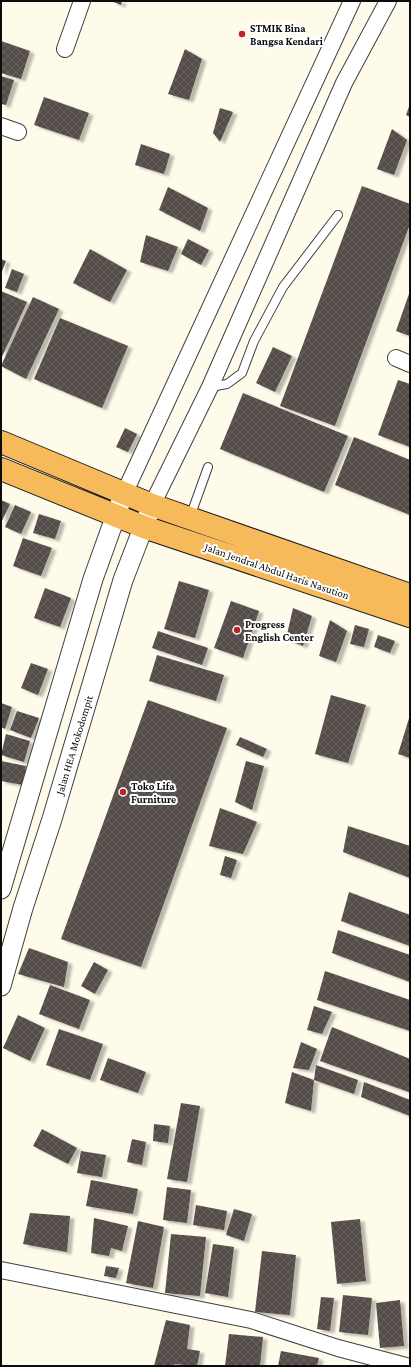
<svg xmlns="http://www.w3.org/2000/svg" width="411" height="1367" font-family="'Crimson Pro',serif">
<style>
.building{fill:url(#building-cross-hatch);filter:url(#shadow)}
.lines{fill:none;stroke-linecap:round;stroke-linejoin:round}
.service-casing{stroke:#3f3f3f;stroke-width:10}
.minor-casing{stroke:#3f3f3f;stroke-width:18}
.tertiary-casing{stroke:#3f3f3f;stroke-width:21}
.trunk-casing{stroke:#1d1d1d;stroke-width:24}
.service{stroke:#fff;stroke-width:8}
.minor{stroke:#fff;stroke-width:16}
.tertiary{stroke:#fff;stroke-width:19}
.trunk{stroke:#f7ba5a;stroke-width:22}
.poi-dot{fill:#bc2429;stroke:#fff;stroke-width:1.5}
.labels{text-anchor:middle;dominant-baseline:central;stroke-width:4;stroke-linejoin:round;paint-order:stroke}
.poi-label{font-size:11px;font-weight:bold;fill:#0c0c0c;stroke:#fff;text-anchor:start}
.street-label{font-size:11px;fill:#0c0c0c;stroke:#fff}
</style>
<defs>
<pattern id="building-cross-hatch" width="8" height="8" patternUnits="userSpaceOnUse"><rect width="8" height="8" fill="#554d48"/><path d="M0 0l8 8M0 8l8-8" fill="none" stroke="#68625e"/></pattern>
<filter id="shadow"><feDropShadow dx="4.5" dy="2.5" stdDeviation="1" flood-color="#0004"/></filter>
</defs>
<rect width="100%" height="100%" fill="#fffbeb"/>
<path class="building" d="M111,1H122L121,5Z
M1,41L30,51L21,79L1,73Z
M185,49L202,59L189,100L168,94Z
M1,76L14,80L6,105L1,104Z
M44,97L89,113L79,140L34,125Z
M410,104V117L406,115Z
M220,108L233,112L220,142L213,133Z
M392,129L407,140L394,175L377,169Z
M141,144L170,154L164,174L135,165Z
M362,186L410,204V224L335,426L280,406Z
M168,187L208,208L200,231L159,210Z
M146,235L178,247L168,271L140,262Z
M188,239L209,250L201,265L181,254Z
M90,249L127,270L110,302L73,283Z
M1,259L6,261L1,274Z
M12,269L24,274L17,292L5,288Z
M1,291L27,302L1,359Z
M410,291V336L396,331Z
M33,297L59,309L26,379L1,366Z
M60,318L128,346L102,408L34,379Z
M273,347L292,356L275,392L256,383Z
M398,380L410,384V447L378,435Z
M243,393L348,436L324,492L220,449Z
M125,428L137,434L128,452L116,447Z
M354,437L410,460V515L335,485Z
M1,500L10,504L1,523Z
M15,505L31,512L21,534L5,527Z
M39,514L61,521L55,539L33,533Z
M23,538L52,548L41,576L13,566Z
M179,581L209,590L195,638L164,629Z
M45,588L71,598L60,627L34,618Z
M231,601L259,611L243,658L214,648Z
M293,608L312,616L303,646L286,639Z
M330,620L347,631L336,662L319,656Z
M355,625L369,629L364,647L350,644Z
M158,631L208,648L202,665L152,648Z
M378,635L395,641L390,653L374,647Z
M157,655L224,675L216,701L149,681Z
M31,663L48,669L38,695L21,688Z
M331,695L366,705L348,763L315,754Z
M148,700L227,728L141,967L61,939Z
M1,703L12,707L5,729L1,727Z
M17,711L39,718L31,738L10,730Z
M410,715V758L398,754Z
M6,734L30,741L24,762L1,755Z
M240,737L267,749L263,757L236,745Z
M1,761L26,766L23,785L1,781Z
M246,761L264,766L252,810L235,802Z
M220,808L257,822L243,854L209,846Z
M348,826L410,846V878L343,852Z
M225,856L237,860L231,878L220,875Z
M349,892L410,915V946L341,921Z
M338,930L410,955V982L332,953Z
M29,948L68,962L64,987L18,974Z
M94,962L108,970L95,994L81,986Z
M325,971L410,1000V1031L317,1000Z
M50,985L90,1000L79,1029L39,1014Z
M314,1006L332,1012L322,1034L307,1030Z
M18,1015L45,1028L30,1061L3,1048Z
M332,1027L410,1059L409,1092L320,1061Z
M59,1029L103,1044L90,1080L46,1065Z
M301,1042L317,1049L309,1070L293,1068Z
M108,1058L146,1072L138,1093L100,1080Z
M316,1065L358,1080L354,1094L314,1080Z
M292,1072L314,1080L311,1111L285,1103Z
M364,1082L410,1100V1116L361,1097Z
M181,1103L200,1106L187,1182L167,1179Z
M154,1124L170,1126L168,1143L153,1141Z
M42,1129L77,1148L68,1164L33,1146Z
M132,1139L146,1142L142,1165L127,1162Z
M81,1151L106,1155L102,1177L77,1173Z
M91,1180L138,1189L133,1214L86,1206Z
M167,1187L191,1190L187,1223L163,1220Z
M196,1205L227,1211L224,1230L193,1225Z
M234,1209L252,1214L244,1241L226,1235Z
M30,1213L70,1216L67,1252L23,1244Z
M94,1218L128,1226L122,1251L111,1248L109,1256L91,1253Z
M360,1219L366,1281L337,1284L331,1222Z
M138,1221L164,1227L153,1288L126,1283Z
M171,1234L206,1237L200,1296L165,1293Z
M213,1244L234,1247L228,1297L205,1293Z
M262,1251L296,1255L290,1315L255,1312Z
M106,1266L119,1268L116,1278L104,1276Z
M343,1295L372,1298L368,1335L339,1332Z
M321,1297L334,1298L330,1331L317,1329Z
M400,1300L404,1346L380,1348L376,1303Z
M166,1320L190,1325L187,1349L200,1351L197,1366L174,1364V1366H154Z
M229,1334L263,1337L260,1366H225Z
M281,1351L319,1358L317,1366H278Z"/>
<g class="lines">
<g class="service-casing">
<path id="service" d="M210,387L227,384L242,373L254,341L283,287L338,215
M190,517L208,467"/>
</g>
<g class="minor-casing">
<path id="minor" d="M65,49L82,1
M1,126L18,132
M396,358L410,364
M124,494L352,1
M152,505L210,387L344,83L388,1
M1,1270L251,1320L338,1348L406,1366"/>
</g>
<g class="tertiary-casing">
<path id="tertiary" d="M1,889L93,579L121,501
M1,986L23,908L52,819L123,580L152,505"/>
</g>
<g class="trunk-casing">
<path id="trunk" d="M1,442L152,505L410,595
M1,469L144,527L410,616"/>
</g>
<use href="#service" class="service"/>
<use href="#minor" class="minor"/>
<use href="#tertiary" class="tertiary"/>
<use href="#trunk" class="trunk"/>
</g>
<g class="poi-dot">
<circle cx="242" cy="34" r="4"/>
<circle cx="237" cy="630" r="4"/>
<circle cx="123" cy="792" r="4"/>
</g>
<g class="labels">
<g class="poi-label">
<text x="250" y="28">STMIK Bina<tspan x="250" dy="13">Bangsa Kendari</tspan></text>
<text x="245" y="624">Progress<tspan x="245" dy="13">English Center</tspan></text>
<text x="131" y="786">Toko Lifa<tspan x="131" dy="13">Furniture</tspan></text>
</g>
<g class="street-label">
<text transform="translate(277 571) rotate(19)">Jalan Jendral Abdul Haris Nasution</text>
<text transform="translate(74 745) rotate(-73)">Jalan HEA Mokodompit</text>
</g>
</g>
<rect width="411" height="1367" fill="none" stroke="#0c0c0c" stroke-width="4"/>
</svg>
